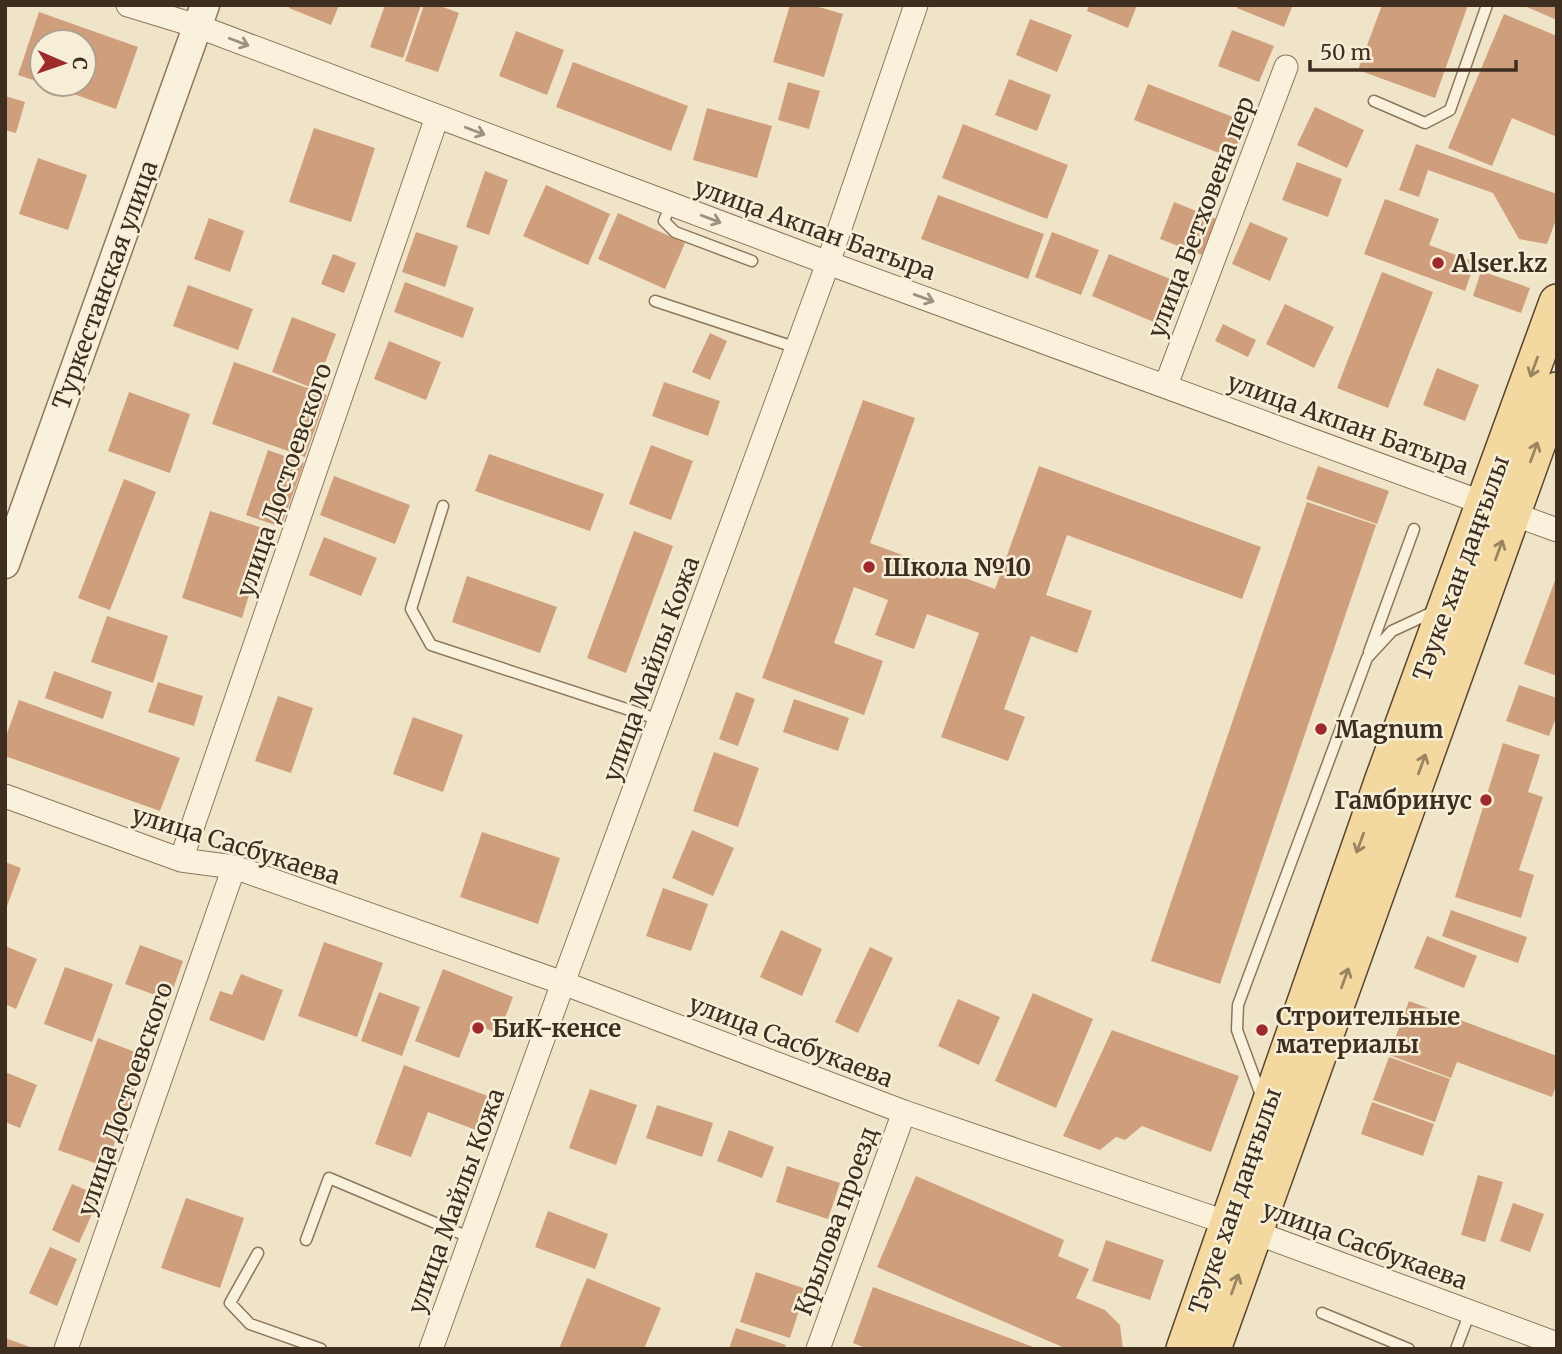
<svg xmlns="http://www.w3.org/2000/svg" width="1562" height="1354" font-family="Merriweather,serif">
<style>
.building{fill:#cf9f7d}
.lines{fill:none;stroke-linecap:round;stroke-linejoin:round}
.service-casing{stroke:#8d765c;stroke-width:13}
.minor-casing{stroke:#8d765c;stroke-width:25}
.tertiary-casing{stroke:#8d765c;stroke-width:31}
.primary-casing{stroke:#5b4430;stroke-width:38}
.service{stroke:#faf1dc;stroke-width:10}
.minor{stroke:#faf1dc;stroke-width:23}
.tertiary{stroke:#faf1dc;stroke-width:28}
.primary{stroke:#f3d9a0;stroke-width:35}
.oneway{stroke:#9c907e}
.oneway2{stroke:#988460}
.poi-dot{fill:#9e2a2b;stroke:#f7eed8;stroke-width:2.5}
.labels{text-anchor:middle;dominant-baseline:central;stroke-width:5;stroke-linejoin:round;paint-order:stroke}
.street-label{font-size:24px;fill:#3d2e20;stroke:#f7eed8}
.poi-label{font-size:24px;font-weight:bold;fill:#3d2e20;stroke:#f7eed8;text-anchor:start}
</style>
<rect width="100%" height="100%" fill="#f0e4c8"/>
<path class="building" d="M290,5H339L331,25L289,8Z
M385,5H421L403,58L370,47Z
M424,5H438L459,13L438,72L405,61Z
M790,5H812L843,14L824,77L773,62Z
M1089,5H1137L1128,28L1087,11Z
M1238,5H1293L1284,27L1237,8Z
M1382,5H1468L1435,98L1358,70Z
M1522,5H1557V20Z
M39,12L138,47L116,109L45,84H84V42H42V83L18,75Z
M1504,14L1557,36V137L1512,118L1492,166L1448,148Z
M1030,19L1072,35L1057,72L1016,55Z
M1232,30L1274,46L1259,82L1218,66Z
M516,31L564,50L547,95L499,76Z
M573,62L688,106L671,151L556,107Z
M1009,79L1051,95L1037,131L995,115Z
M788,82L820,91L809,129L778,120Z
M1148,84L1246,122L1232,158L1134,120Z
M5,96L25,102L16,133L5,130Z
M1315,107L1364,130L1347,168L1297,145Z
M707,108L772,126L757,178L693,160Z
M963,124L1068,165L1047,219L942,178Z
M314,128L375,148L351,222L289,202Z
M1416,144L1557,194V217L1547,244L1519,239L1493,193L1428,170L1419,197L1399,190Z
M38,158L87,175L68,230L19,214Z
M1297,162L1342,179L1328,217L1282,200Z
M485,171L508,180L489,235L466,227Z
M546,185L610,214L588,265L523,236Z
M938,195L1044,234L1028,279L921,239Z
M1385,199L1439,219L1429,245L1475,262L1465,291L1364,254Z
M1174,202L1216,219L1202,255L1160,239Z
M618,213L685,243L665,289L598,259Z
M209,218L244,231L230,272L194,259Z
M1250,222L1288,238L1270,281L1232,264Z
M416,232L458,246L445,287L402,272Z
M1052,232L1099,250L1081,295L1035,277Z
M333,254L356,263L344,293L321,284Z
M1109,254L1185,285L1168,328L1092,296Z
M1481,271L1530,288L1521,313L1473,296Z
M1382,272L1433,292L1388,408L1337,388Z
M405,282L474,308L463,338L394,312Z
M188,285L253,309L238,350L173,326Z
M1285,304L1334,327L1314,368L1266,344Z
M292,317L336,334L315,389L272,372Z
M1223,324L1256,340L1248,357L1215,341Z
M710,333L727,341L710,380L692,372Z
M389,341L441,362L426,400L374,379Z
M234,362L327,395L305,457L212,424Z
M1437,368L1479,385L1465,421L1423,405Z
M664,382L720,401L708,436L652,416Z
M129,392L190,414L170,473L108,451Z
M863,400L915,418L870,543L995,589L1039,466L1261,547L1242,599L1067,535L1046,595L1092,611L1077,653L1031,636L1004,709L1025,717L1008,761L941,737L979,633L927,614L914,649L875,635L888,600L854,587L834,643L883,661L864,715L762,678Z
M651,445L693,461L671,520L629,504Z
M268,450L304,463L281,527L246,515Z
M489,454L604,494L590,531L475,491Z
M1318,466L1389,491L1377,524L1306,499Z
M334,476L410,505L395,544L320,515Z
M124,479L156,492L110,610L78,598Z
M1307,502L1376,525L1220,984L1151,961Z
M210,511L269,530L242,618L182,598Z
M634,531L673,546L626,673L587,658Z
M324,537L377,558L361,596L309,575Z
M1557,575V676L1524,664Z
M467,576L557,607L540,653L452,622Z
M107,616L168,636L153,683L91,662Z
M54,671L112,692L103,719L45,698Z
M158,682L203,696L194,726L148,712Z
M1519,685L1557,698V715L1549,736L1506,721Z
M736,692L755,699L738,746L719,739Z
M278,696L313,708L291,773L255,761Z
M794,699L849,718L838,751L783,732Z
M19,700L180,758L160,811L5,756V739Z
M413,717L463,735L443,792L393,774Z
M1503,743L1540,755L1528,792L1543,797L1519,870L1534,875L1521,918L1455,897Z
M714,752L759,768L738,827L693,811Z
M692,830L734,848L713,896L672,878Z
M482,832L560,858L538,924L460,897Z
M5,862L21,868L6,909H5Z
M663,888L708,904L691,951L646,936Z
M1451,910L1527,937L1518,963L1442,936Z
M781,930L822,949L802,996L760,977Z
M1427,936L1477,956L1464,988L1414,968Z
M324,942L383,963L357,1037L298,1016Z
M140,945L183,961L169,1000L125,984Z
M5,946L37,959L16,1009L5,1004Z
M870,947L893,958L858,1033L835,1022Z
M65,967L113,984L92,1042L44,1024Z
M443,969L513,997L499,1034L473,1023L459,1058L415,1041Z
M241,974L283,990L264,1041L209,1020L220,991L232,995Z
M379,992L420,1007L402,1056L361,1041Z
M1033,993L1093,1019L1056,1108L995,1081Z
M958,999L1000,1017L979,1065L938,1046Z
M1409,1001L1557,1056V1083L1552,1097L1457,1062L1451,1078L1389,1055Z
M1112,1030L1239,1076L1211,1152L1142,1126L1125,1140L1116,1137L1100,1150L1063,1136Z
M98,1038L146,1056L106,1167L58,1150Z
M1389,1057L1450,1079L1435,1122L1373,1100Z
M404,1065L488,1096L476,1130L428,1112L411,1157L375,1144Z
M5,1072L37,1085L20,1128L5,1122Z
M590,1089L637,1105L616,1165L569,1148Z
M1372,1102L1434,1124L1423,1156L1361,1134Z
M657,1105L713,1123L702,1157L646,1138Z
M729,1130L774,1147L762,1178L717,1161Z
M787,1166L840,1183L828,1219L776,1202Z
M1478,1175L1503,1182L1485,1242L1461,1235Z
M916,1176L1064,1240L1058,1256L1089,1269L1076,1298L1105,1310L1120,1325L1123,1349H1067L877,1267Z
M72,1184L100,1196L79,1243L52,1230Z
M186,1198L244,1218L220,1288L161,1268Z
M1513,1203L1544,1214L1530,1252L1500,1241Z
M548,1211L608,1234L595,1269L535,1247Z
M1106,1240L1164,1260L1150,1300L1092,1281Z
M50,1247L77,1259L57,1306L29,1293Z
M756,1272L806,1289L790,1338L740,1322Z
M587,1278L661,1308L644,1349H559Z
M873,1287L1036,1348V1349H868L853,1343Z
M736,1328L786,1345L784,1349H729Z
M5,1338L33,1348V1349H5Z"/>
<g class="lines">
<g class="service-casing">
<path id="service" d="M1374,101L1425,123L1450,110L1487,5
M671,204L664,221L675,232L752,261
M655,301L797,348
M443,506L411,609L431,645L660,720
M1369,652L1414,529
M1262,1098L1237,1030L1238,1005L1367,658L1392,631L1435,611
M306,1240L329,1178L471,1238
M258,1253L230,1303L250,1324L321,1349
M1322,1313L1409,1349
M1456,1349L1470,1312"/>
</g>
<g class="minor-casing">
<path id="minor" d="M128,5L197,26L828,263L1557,530
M1166,385L1286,67
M5,796L181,860L234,867L563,983L904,1112L1254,1232L1557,1344
M181,860L437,117
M66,1349L234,867
M431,1349L563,983L828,263L916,5
M818,1349L904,1112"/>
</g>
<g class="tertiary-casing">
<path id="tertiary" d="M5,564L205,5"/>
</g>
<g class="primary-casing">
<path id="primary" d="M1184,1349L1383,779L1557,302
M1213,1349L1557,390"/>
</g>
<use href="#service" class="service"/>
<use href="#minor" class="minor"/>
<use href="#tertiary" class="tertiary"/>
<use href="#primary" class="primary"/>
</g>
<defs><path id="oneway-shaft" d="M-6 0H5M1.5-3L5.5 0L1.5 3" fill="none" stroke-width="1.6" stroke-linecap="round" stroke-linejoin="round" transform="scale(1.75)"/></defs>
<g class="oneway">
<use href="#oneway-shaft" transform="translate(239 42) rotate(21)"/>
<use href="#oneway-shaft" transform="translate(475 131) rotate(21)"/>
<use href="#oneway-shaft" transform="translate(711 219) rotate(21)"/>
<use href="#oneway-shaft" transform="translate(924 298) rotate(20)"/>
</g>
<g class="oneway2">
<use href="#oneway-shaft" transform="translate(1534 367) rotate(110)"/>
<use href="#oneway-shaft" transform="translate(1534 452) rotate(-70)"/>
<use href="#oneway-shaft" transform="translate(1499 550) rotate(-70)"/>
<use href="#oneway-shaft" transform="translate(1422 764) rotate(-70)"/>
<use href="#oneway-shaft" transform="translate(1360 843) rotate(110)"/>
<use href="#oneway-shaft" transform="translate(1345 978) rotate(-70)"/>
<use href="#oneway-shaft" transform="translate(1235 1284) rotate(-70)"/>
</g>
<g class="poi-dot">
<circle cx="1438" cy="263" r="7"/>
<circle cx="869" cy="567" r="7"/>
<circle cx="1321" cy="729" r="7"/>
<circle cx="1486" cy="800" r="7"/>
<circle cx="478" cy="1028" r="7"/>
<circle cx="1262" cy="1030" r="7"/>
</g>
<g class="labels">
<g class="street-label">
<text transform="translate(1201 217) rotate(-69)">улица Бетховена пер</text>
<text transform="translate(815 229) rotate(20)">улица Акпан Батыра</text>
<text transform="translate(105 285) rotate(-70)">Туркестанская улица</text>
<text transform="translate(1348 424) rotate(20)">улица Акпан Батыра</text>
<text transform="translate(284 480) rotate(-71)">улица Достоевского</text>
<text transform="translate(1461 568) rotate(-70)">Тәуке хан даңғылы</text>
<text transform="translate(651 669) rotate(-70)">улица Майлы Кожа</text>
<text transform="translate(236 845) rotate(17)">улица Сасбукаева</text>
<text transform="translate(791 1041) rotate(21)">улица Сасбукаева</text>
<text transform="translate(125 1099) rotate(-71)">улица Достоевского</text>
<text transform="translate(456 1201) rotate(-70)">улица Майлы Кожа</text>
<text transform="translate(1235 1201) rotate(-71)">Тәуке хан даңғылы</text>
<text transform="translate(836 1221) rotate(-70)">Крылова проезд</text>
<text transform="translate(1365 1245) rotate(20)">улица Сасбукаева</text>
</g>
<g class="poi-label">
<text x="1452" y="263">Alser.kz</text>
<text x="883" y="567">Школа №10</text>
<text x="1335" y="729">Magnum</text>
<text x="1472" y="800" text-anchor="end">Гамбринус</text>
<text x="1276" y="1016">Строительные<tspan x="1276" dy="28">материалы</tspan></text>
<text x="492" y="1028">БиК-кенсе</text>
</g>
</g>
<rect width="1562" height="1354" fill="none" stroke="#3d2e20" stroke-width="14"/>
<g transform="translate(63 63) rotate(92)"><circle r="33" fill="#f7eed8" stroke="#ada18e" stroke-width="2"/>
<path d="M0-5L12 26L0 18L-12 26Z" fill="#9e2a2b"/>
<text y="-10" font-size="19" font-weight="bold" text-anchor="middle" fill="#3d2e20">С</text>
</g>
<path d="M1310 60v10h206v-10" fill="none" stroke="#3d2e20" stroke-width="3.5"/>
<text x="1320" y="60" font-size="21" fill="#3d2e20" stroke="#f7eed8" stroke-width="5" paint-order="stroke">50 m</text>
</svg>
